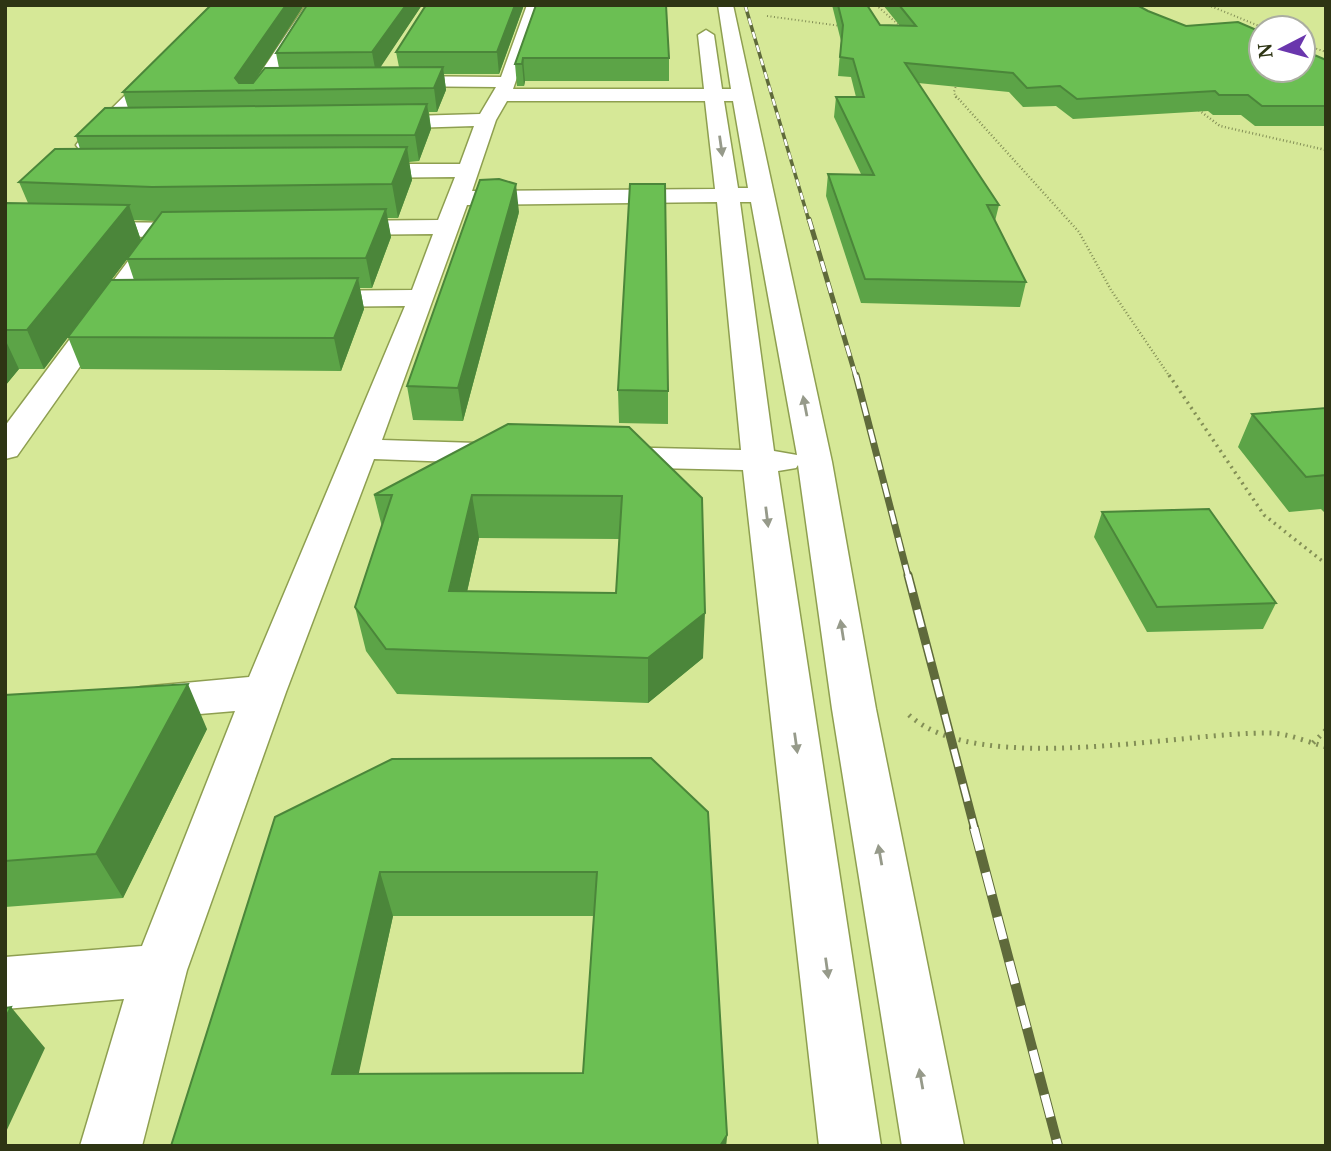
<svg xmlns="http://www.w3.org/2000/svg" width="1331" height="1151" font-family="'Noto Serif',serif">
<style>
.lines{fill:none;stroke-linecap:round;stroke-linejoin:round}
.minor-casing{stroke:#8e9f50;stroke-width:3}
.path-far3{stroke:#838f56;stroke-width:2;stroke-dasharray:1 2.5;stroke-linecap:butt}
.path-far2{stroke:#838f56;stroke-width:2.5;stroke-dasharray:1 2.5;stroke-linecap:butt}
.path-far1{stroke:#838f56;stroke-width:3.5;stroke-dasharray:2 4.5;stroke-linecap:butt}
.path{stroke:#838f56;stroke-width:5;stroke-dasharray:2 6;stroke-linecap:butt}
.minor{fill:#fff;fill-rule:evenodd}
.rail-far4-casing{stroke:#5f6a3b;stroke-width:3.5}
.rail-far3-casing{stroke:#5f6a3b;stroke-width:5}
.rail-far2-casing{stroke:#5f6a3b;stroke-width:7}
.rail-far1-casing{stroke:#5f6a3b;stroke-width:9}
.rail-casing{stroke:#5f6a3b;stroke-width:10}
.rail-far4{stroke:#fff;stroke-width:2.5;stroke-dasharray:7;stroke-linecap:butt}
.rail-far3{stroke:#fff;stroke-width:3.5;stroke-dasharray:11;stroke-linecap:butt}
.rail-far2{stroke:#fff;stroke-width:4.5;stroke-dasharray:14;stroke-linecap:butt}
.rail-far1{stroke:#fff;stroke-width:6;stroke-dasharray:18;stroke-linecap:butt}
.rail{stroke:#fff;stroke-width:8;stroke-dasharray:23;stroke-linecap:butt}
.wall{fill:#5ca447;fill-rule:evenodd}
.shaded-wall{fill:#4b863a}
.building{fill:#6bbf53;stroke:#4b863a;stroke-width:2;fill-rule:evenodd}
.oneway{fill:#969a8a}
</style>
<rect width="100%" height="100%" fill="#d6e897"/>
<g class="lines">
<g class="minor-casing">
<path id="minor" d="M216,5H232L93,149H79L76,145L79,141Z
M306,5H321L251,116H237L234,112Z
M527,5H542L513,89H704L698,35L706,30L714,35L722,89H731L718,5H733L832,462L876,709L964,1146H902L832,709L798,465L796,468L778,471L881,1146H819L743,470L610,467L598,464L593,457L598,450L610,447L741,450L717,202L467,205L382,440L508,444L520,447L525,454L520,461L508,464L374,459L286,692L187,970L142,1146H80L124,999L5,1009V957L142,946L235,711L141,719L126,715L119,703L126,691L141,687L249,677L405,306L309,307L299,305L295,299L299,293L309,291L412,290L433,234L338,235L329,233L326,228L329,223L338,221L438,220L455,177L357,178L346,171L357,164H460L474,126L377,129L367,123L377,117L480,114L496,87L391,86L382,81L391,76L501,77ZM507,101H705L715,189L472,191L496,120ZM724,101H733L748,188H738ZM740,202H751L797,455L774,451Z
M86,222L200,223L209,225L212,230L209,235L171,237L17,456L5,459V426L146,237L77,234L74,229L77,224Z"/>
</g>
<path class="path-far3" d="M876,5L900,26
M1208,5L1264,28
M767,16L841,26
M1303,44L1326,52
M956,98L954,92L957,83"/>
<path class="path-far2" d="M956,96L1079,232L1111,290L1170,377
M1196,108L1220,126L1326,150"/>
<path class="path-far1" d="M1169,375L1264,515L1326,564"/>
<path class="path" d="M909,715C978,778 1179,732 1269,733C1287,733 1308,742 1326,747
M1313,743L1326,730"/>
<use href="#minor" class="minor"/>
<g class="rail-far4-casing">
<path id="rail-far4" d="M745,5L809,221"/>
</g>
<g class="rail-far3-casing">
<path id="rail-far3" d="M809,219L856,377"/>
</g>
<g class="rail-far2-casing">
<path id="rail-far2" d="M856,375L908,576"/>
</g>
<g class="rail-far1-casing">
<path id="rail-far1" d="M908,575L975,830"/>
</g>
<g class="rail-casing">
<path id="rail" d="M974,828L1058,1146"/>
</g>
<use href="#rail-far4" class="rail-far4"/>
<use href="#rail-far3" class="rail-far3"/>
<use href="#rail-far2" class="rail-far2"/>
<use href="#rail-far1" class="rail-far1"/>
<use href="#rail" class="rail"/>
</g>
<path class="wall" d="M211,5H304L253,83L279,68L276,53L307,5H422L380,67H399L396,52L426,5H524L499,74H444L446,90L437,112H429L431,129L419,161L409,162L412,180L398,218H387L391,237L372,288H360L364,309L341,371L81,369L68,337L44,369H19L5,386V203H28L19,182L80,149L76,136L128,108L123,92ZM134,220L155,221L141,240ZM127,259L134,280H111L123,264Z
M536,5L669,58V81H525L524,86H517L515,64Z
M832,5H867L880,25L900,26L883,5H1137L1148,11L1186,26L1326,60V126H1255L1241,115H1213L1208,111L1073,119L1056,106L1023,107L1009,92L918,83L999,205L995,221L1026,282L1020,307L861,303L826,196L828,174H861L834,117L836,97H856L851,77L838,76L841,41Z
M519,212L463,421L413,420L407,386Z
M618,390L668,391V424L619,423Z
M1326,408V514L1321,509L1289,512L1238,447L1252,414Z
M629,427L703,658L648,703L397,694L366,651L355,607L382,527L374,495ZM479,538L619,539L616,593L467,592Z
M1102,512L1276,603L1263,629L1147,632L1094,537Z
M5,695L207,729L123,898L5,907Z
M708,812L727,1135L726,1146H171L275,817ZM393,916H594L583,1073L358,1074Z"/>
<path class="shaded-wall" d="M286,5H304L248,91H238L235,78Z
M406,5H422L376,74L372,52Z
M515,5H524L499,74L497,52Z
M523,58L525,81L524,86L522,64Z
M443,67L446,90L437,112L434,88Z
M427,104L431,129L419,161L415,135Z
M407,147L412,180L398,218L392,184Z
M516,184L519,212L463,421L458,388Z
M129,205L141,241L44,369L27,330Z
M386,209L391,237L372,288L366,258Z
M358,278L364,309L341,371L334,338Z
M5,339L19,369L5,386Z
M472,495L479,538L457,636L449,591Z
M705,613L703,658L648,703V658Z
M188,684L207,729L123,898L96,854Z
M380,872L393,916L350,1114L332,1074Z
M11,1007L45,1048L5,1134V1019Z
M727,1135L726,1146H720Z"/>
<path class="building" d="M211,5H286L235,78L239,83H253L265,68L443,67L434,88L123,92Z
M307,5H406L372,52L276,53Z
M426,5H515L497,52H396Z
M536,5H666L669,58H523L522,64H515Z
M838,5H867L880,25L916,26L899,5H1137L1148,11L1186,26L1238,22L1261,32V70H1303V50L1326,60V106H1262L1248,95H1219L1215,91L1077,99L1060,86L1027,88L1013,73L905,63L999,205H987L1026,282L865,279L828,174L874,175L836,97H864L853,59L840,57L843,25Z
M427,104L415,135L76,136L105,108Z
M407,147L392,184L152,187L19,182L55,149Z
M499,179L516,184L458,388L407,386L480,180Z
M630,184H665L668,391L618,390Z
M5,203L129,205L27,330H5Z
M386,209L366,258L127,259L162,212Z
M358,278L334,338L68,337L111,280Z
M1326,408V475L1306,477L1252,414Z
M508,424L629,427L702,498L705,613L648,658L386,649L355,607L392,495H374ZM472,495L622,496L616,593L449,591Z
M1209,509L1276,603L1157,607L1102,512Z
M188,684L96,854L5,861V695Z
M651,758L708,812L727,1135L720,1146H171L275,817L392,759ZM380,872H597L583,1073L332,1074Z
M11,1007L5,1019V1008Z"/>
<defs><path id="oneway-solid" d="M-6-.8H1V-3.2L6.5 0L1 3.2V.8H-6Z" transform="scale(1.75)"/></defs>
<g class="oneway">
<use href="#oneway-solid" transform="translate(721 146) rotate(82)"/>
<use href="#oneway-solid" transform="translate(805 406) rotate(-101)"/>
<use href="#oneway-solid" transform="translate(767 517) rotate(83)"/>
<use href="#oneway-solid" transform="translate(842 630) rotate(-99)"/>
<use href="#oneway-solid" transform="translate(796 743) rotate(82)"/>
<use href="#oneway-solid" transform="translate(880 855) rotate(-100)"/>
<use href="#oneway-solid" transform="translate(827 968) rotate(82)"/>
<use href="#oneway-solid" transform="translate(921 1079) rotate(-100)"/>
</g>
<rect width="1331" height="1151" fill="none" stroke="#2e3514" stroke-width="14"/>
<g transform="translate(1282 49) rotate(264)"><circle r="33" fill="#ffffff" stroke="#abaea1" stroke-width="2"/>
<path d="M0-5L12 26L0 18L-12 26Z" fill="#6a36ad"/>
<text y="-10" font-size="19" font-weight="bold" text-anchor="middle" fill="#2e3514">N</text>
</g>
</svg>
